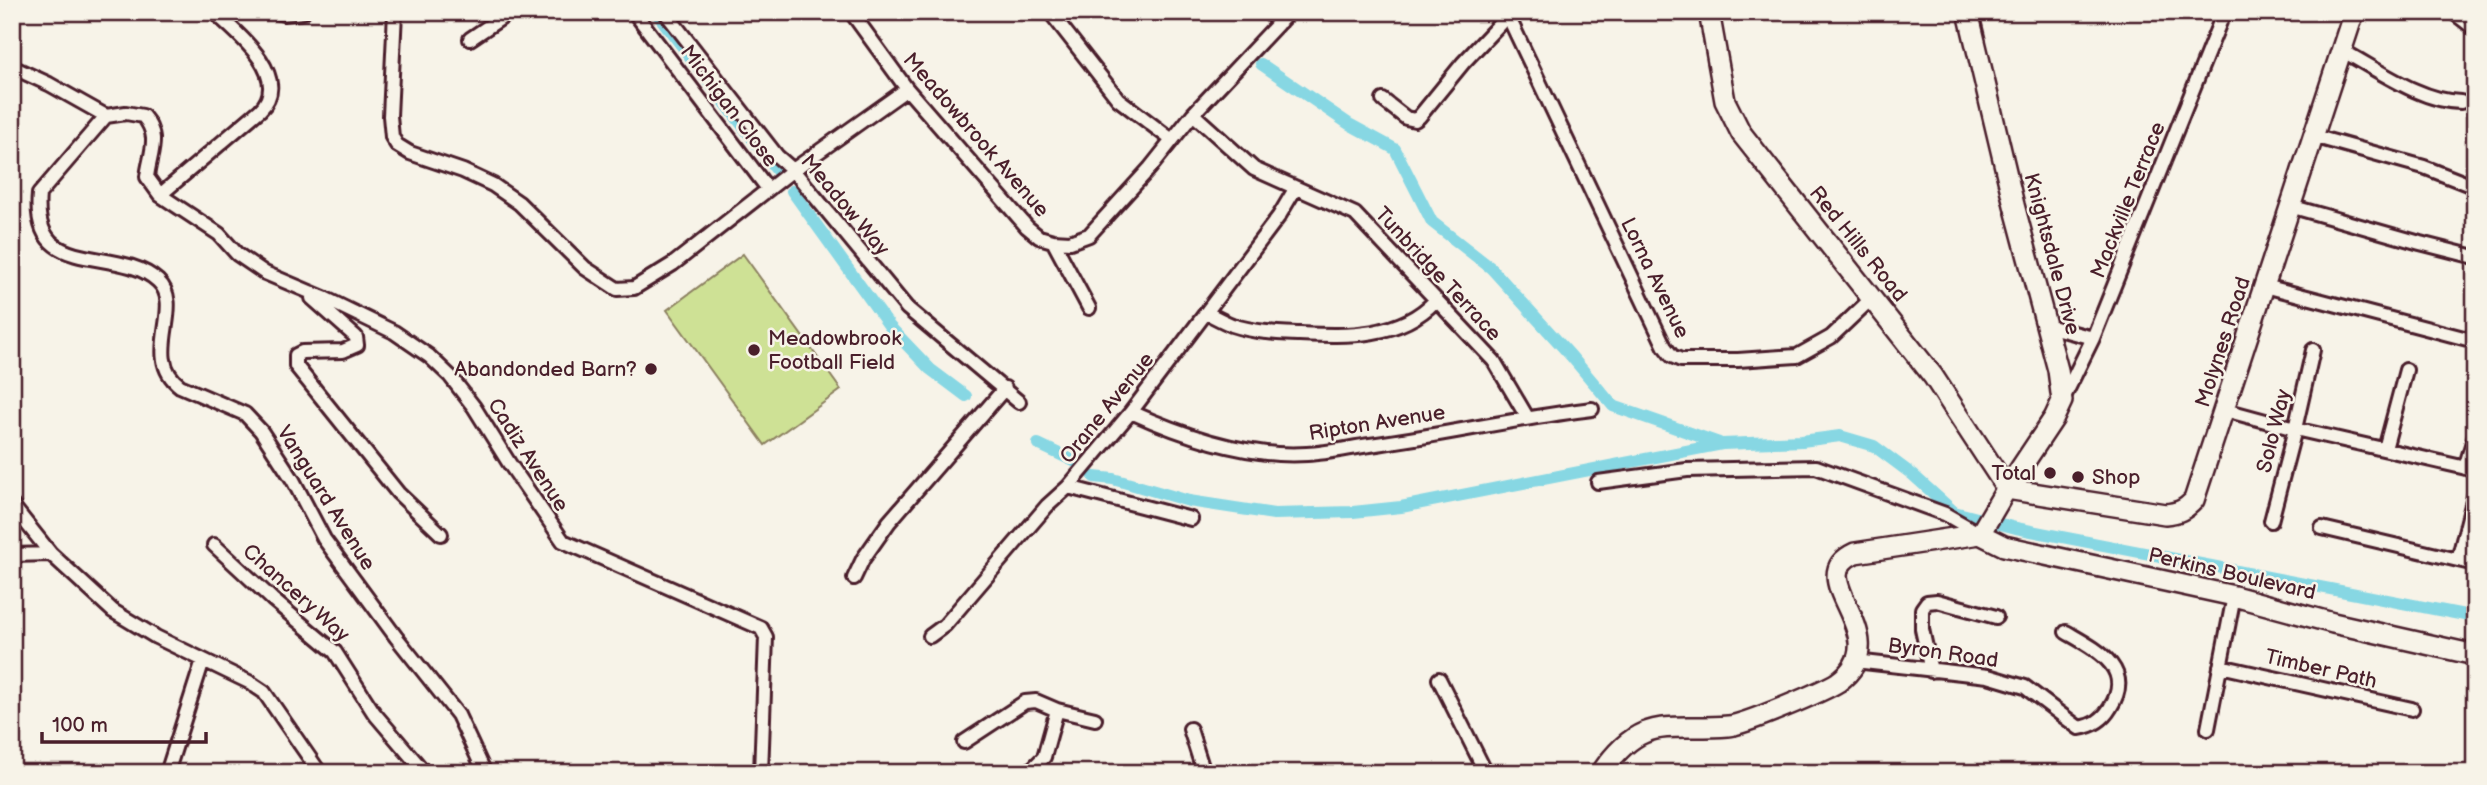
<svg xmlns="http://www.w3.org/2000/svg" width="2487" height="785" font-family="'Balsamiq Sans',sans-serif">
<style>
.green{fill:#cee195;stroke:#8c8060;stroke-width:2}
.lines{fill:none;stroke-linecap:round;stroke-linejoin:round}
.canal{stroke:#87d7e3;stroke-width:12}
.street-casing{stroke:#4a1f2b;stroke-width:18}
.secondary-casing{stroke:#4a1f2b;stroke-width:24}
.street{stroke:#f7f3e8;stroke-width:12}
.secondary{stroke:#f7f3e8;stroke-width:19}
.poi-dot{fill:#4a1f2b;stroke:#f7f3e8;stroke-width:2.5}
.labels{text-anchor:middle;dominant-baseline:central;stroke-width:5;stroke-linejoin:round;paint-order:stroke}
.street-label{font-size:21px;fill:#4a1f2b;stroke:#f7f3e8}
.poi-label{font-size:21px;fill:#4a1f2b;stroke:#f7f3e8;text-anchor:start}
</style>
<rect width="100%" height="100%" fill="#f7f3e8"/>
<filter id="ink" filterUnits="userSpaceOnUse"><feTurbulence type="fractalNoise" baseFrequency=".0143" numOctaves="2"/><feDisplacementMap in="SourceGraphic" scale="14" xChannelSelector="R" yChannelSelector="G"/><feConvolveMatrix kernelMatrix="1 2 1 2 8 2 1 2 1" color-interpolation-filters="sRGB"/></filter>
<g filter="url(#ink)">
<path class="green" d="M743,254L841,390L765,445L667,310Z"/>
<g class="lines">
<path class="canal" d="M656,12L778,172
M1261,64L1349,124L1395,149L1432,222L1491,268L1571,356L1613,406L1719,443
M792,191L890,327L930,369L966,396
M1038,444L1074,461
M1094,477L1113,479L1189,501L1274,514L1353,512L1401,507L1722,444L1802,441L1840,436L1874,446L1913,475L1954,512L2016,528L2475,617"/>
<g class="street-casing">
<path id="street" d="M277,12L284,14L303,12
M395,12L390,116L392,137L397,145L410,153L463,171L493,185L519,203L585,268L617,289L634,288L673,264L793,170L907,89
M634,12L768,189
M665,12L777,156L793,170L907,308L1019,402
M851,12L907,89L1027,227L1039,237L1053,241L1070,242L1089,235L1150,168L1193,114L1289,12
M1050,12L1118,99L1172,140
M1267,12L1280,22
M2453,12L2475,29
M1508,16L1665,347L1672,356L1681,360H1738L1797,356L1831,337L1873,297
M470,39L510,12
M2341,50C2377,69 2421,102 2461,102
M12,67L49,84L106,116
M1383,100L1406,118L1415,120L1419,117L1463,63L1511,12
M1193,114L1254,169L1355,214L1494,361L1527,417
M106,116L39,194C31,281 116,243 158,281C186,307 141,356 180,386L245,414L261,431L293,480L324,539L396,637L458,715L485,773
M106,116L126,113L143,116C161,137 150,152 147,177L160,195L260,110C293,78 238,33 214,12
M2313,136L2424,167L2475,187
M160,195L219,234L237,254L265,273L324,298L394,332L429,356L450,376L474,407L509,463L563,541L761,628L766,637L761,773
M2290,206L2420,243L2475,257
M1053,241L1089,308
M2265,286L2475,341
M312,298L356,337L357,345L343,351L302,352L296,355V366L398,493L441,534
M1207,313C1215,317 1224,322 1232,325C1253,332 1275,333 1297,334C1345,336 1399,339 1435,301
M2047,326L2093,338
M2063,399L2093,338L2224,12
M2225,410L2295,429L2475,470
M1131,412C1184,436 1248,458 1307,454C1328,453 1349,448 1370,445C1444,435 1517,418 1592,409
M2385,449L2406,370
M2465,468L2475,435
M1598,482L1687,470L1816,467L1945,514L1980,534
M1068,487L1191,519
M12,505L51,554L113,611L156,637L249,682L264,692L320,773
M2271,521L2295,429L2313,350
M2322,528L2475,564
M214,545L272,599L335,652L374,713L425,773
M12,555L51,554
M2458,560L2475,493
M854,578L863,559L889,522L1005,388
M930,636L945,625L1047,506L1068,487L1131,412L1279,216L1295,189
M1855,661L1988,676L2025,687L2079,728C2093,726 2103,720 2110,708C2136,668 2095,649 2066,632
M2220,666L2412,709
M1931,671L1922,629V609L1927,602L1937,601L1996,617
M1439,679L1486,773
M1190,729L1204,773
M2208,729L2234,596
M964,742L1025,702L1036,701L1057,710
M167,773L203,660
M1028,773L1044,757L1057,710L1095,719"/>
</g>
<g class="secondary-casing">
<path id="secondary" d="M1709,12L1725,101L1741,133L1933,376L2007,489
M1968,12L2014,205L2058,370L2062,401L2054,418L2004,493L1980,534
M2007,489L2165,514C2178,513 2185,510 2194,500L2354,12
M1980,534L2004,546L2234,596L2333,623L2475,655
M1601,773C1642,713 1667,731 1728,726C1744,725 1824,691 1838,682C1901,636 1798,579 1855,553L1980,534"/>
</g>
<use href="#street" class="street"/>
<use href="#secondary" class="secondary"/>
</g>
</g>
<g class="poi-dot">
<circle cx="754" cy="350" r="7"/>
<circle cx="651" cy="369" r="7"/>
<circle cx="2050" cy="473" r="7"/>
<circle cx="2078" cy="477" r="7"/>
</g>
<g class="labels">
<g class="street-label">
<text transform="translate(729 106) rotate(53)">Michigan Close</text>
<text transform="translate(976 135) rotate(49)">Meadowbrook Avenue</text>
<text transform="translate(2128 200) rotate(-68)">Mackville Terrace</text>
<text transform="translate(845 205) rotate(50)">Meadow Way</text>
<text transform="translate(1858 244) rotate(51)">Red Hills Road</text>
<text transform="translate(2052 254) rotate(75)">Knightsdale Drive</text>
<text transform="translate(1438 274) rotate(47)">Tunbridge Terrace</text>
<text transform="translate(1655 278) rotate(64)">Lorna Avenue</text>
<text transform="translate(2223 342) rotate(-72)">Molynes Road</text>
<text transform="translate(1107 408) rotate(-51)">Orane Avenue</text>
<text transform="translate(1377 423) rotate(-9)">Ripton Avenue</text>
<text transform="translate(2274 431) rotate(-76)">Solo Way</text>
<text transform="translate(528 455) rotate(57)">Cadiz Avenue</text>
<text transform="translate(326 498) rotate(58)">Vanguard Avenue</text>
<text transform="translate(2232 574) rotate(13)">Perkins Boulevard</text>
<text transform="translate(296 593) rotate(42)">Chancery Way</text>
<text transform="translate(1943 653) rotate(8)">Byron Road</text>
<text transform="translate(2321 669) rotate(13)">Timber Path</text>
</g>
<g class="poi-label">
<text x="768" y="338">Meadowbrook<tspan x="768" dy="24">Football Field</tspan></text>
<text x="637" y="369" text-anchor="end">Abandonded Barn?</text>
<text x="2036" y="473" text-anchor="end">Total</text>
<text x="2092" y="477">Shop</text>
</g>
</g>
<rect width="2487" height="785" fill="none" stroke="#f7f3e8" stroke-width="42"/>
<rect x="21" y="21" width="2445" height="743" fill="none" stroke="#4a1f2b" stroke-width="2.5" filter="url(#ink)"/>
<path d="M42 732v10h164v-10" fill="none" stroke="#4a1f2b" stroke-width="3.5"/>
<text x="52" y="732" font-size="21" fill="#4a1f2b" stroke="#f7f3e8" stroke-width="5" paint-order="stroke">100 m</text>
</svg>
